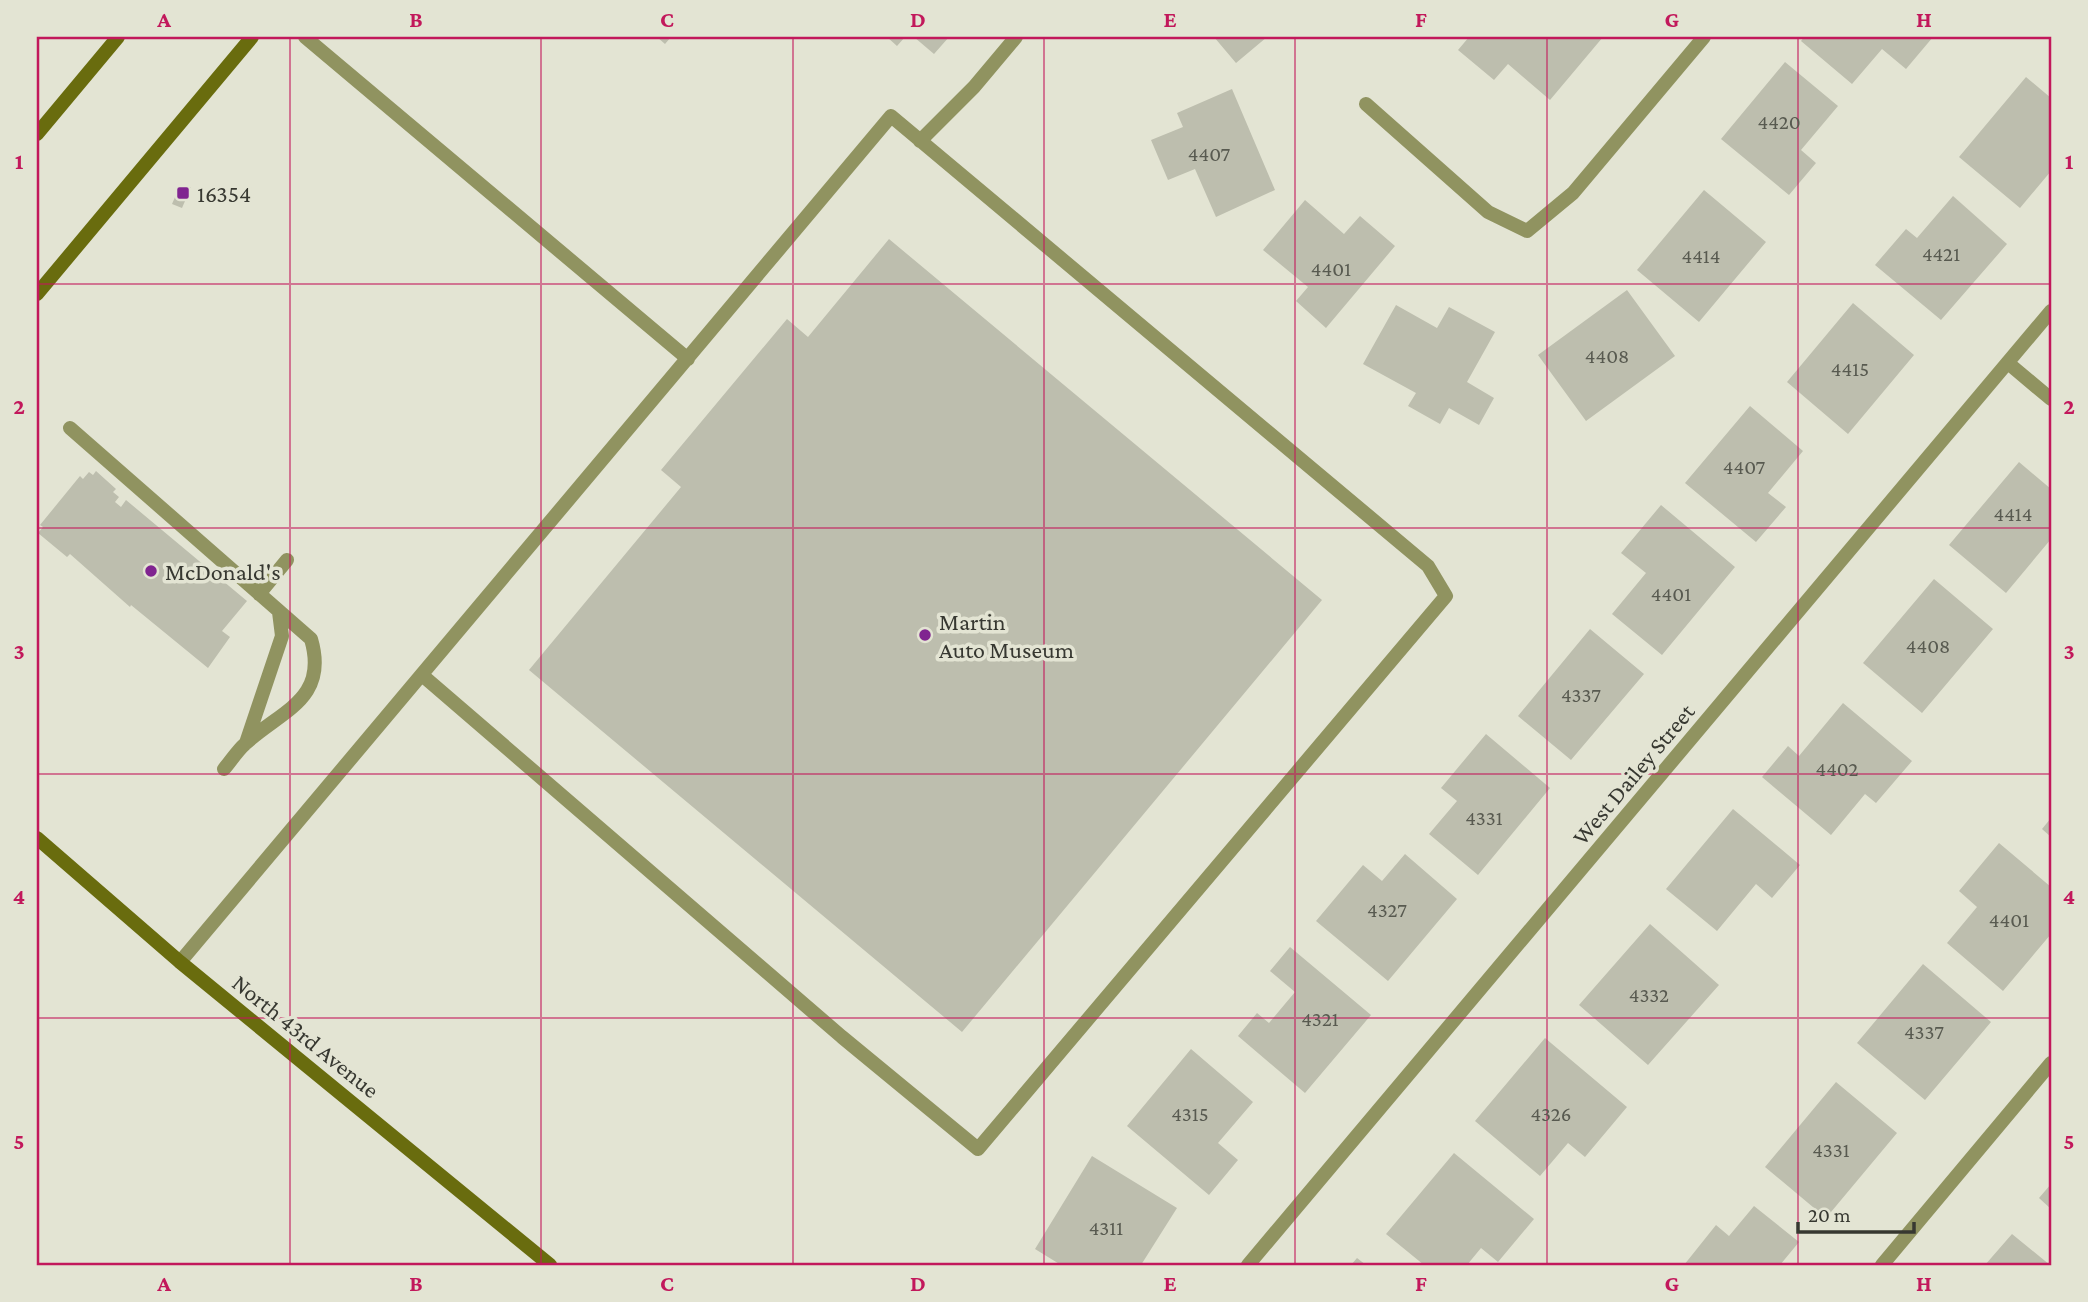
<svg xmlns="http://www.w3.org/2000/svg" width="2088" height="1302" font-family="'Crimson Pro',serif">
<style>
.building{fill:#bdbeae}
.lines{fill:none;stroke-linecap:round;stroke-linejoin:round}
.service{stroke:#909360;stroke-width:14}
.minor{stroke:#909360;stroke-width:14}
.secondary{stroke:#696c0e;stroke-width:14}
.grid{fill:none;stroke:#c2185b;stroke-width:2;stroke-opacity:0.55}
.poi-dot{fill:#802490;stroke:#e3e4d3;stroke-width:2.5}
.labels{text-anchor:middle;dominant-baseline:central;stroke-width:7;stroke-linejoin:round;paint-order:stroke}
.number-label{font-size:21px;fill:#585a50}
.poi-label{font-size:24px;fill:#373831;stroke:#e3e4d3;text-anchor:start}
.street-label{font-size:24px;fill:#373831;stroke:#e3e4d3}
.neatline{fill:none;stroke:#c2185b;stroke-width:2.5}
.grid-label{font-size:23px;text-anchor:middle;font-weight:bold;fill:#c2185b}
</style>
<rect width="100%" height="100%" fill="#e3e4d3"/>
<path class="building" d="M657,37H671L665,44Z
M887,37H905L897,46Z
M914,37H949L934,54Z
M1214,37H1267L1236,63Z
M1469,37H1603L1550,100L1508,64L1494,80L1458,50Z
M1804,37H1933L1906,69L1882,49L1852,84L1801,41Z
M1785,62L1838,106L1801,150L1816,163L1789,195L1721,139Z
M2026,77L2051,98V171L2020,208L1959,157Z
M1232,89L1275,190L1216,217L1195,169L1168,180L1151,140L1183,127L1177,113Z
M191,187L182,208L172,204L179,188Z
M1704,190L1766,242L1699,322L1637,270Z
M1953,196L2007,244L1941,320L1875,265L1906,229L1917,238Z
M1305,200L1344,234L1360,216L1395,246L1326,328L1296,301L1308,287L1263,250Z
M889,239L1322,600L962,1032L529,670L681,487L661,470L787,319L808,337Z
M1627,290L1675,356L1586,421L1538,355Z
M1853,303L1914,355L1848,434L1787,382Z
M1396,305L1437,328L1449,307L1495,332L1467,382L1494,398L1479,425L1449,408L1440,424L1408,406L1416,393L1363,364Z
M1750,406L1803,451L1768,493L1786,507L1756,542L1685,483Z
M2019,462L2051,489V539L2006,593L1949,545Z
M96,471L116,489L113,492L119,497L115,502L121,507L126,500L247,601L222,631L230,637L208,668L131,605L130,607L70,554L67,557L38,533L43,527L40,525L80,476L83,479L89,472L93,475Z
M1661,505L1735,567L1662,655L1612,614L1646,573L1621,553Z
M1934,579L1993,629L1922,713L1863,663Z
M1590,629L1644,674L1571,760L1518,716Z
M1843,703L1912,761L1876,803L1865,794L1831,835L1762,777L1788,746L1799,756Z
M1486,734L1550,788L1478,875L1429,834L1457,801L1441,788Z
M1733,809L1800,865L1772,898L1756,884L1717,931L1666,889Z
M2051,818V837L2042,829Z
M1999,843L2051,887V934L2003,991L1947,943L1977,907L1959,891Z
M1405,854L1457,899L1388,981L1316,921L1363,865L1382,881Z
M1650,924L1719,985L1648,1065L1579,1005Z
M1290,947L1371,1015L1305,1093L1238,1036L1257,1013L1269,1023L1295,992L1270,971Z
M1923,964L1991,1022L1925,1100L1857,1043Z
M1545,1038L1627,1107L1585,1157L1568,1143L1540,1176L1475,1121Z
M1191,1049L1253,1102L1218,1143L1238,1160L1209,1195L1127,1126Z
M1836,1082L1897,1133L1826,1218L1765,1167Z
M1454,1153L1534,1219L1498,1262L1481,1248L1467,1265H1424L1386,1234Z
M1092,1156L1177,1208L1141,1265H1061L1035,1249Z
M2051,1184V1209L2039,1198Z
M1754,1206L1799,1242L1780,1265H1684L1716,1225L1729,1236Z
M2012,1234L2050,1265H1985Z
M1357,1258L1366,1265H1351Z"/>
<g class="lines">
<path class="service" d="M305,37L688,359
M920,141L974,87L1016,37
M70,428L311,639C329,700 280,711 245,744C237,751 231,761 224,769
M259,594L287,560
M246,743L282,636L279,612
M180,962L891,116L1428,566L1446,596L978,1149L842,1037L422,675"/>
<path class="minor" d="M1366,104L1488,212L1527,231L1573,193L1704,37
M2008,363L2051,399
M1248,1265L2051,311
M1882,1265L2051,1063"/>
<path class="secondary" d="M37,134L118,37
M37,294L252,37
M37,838L180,962L550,1265"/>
</g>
<path class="grid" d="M290,37V1265M541,37V1265M793,37V1265M1044,37V1265M1295,37V1265M1547,37V1265M1798,37V1265M37,284H2051M37,528H2051M37,774H2051M37,1018H2051"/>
<g class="poi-dot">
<rect x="176" y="186" width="14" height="14" rx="3.5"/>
<circle cx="151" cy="571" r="7"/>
<circle cx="925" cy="635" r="7"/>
</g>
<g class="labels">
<g class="number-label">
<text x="1779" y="122">4420</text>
<text x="1209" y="154">4407</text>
<text x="1941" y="254">4421</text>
<text x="1701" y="256">4414</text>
<text x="1331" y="269">4401</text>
<text x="1607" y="356">4408</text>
<text x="1850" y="369">4415</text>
<text x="1744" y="467">4407</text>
<text x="2013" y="514">4414</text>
<text x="1671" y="594">4401</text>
<text x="1928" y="646">4408</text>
<text x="1581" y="695">4337</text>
<text x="1837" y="769">4402</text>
<text x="1484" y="818">4331</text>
<text x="1387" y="910">4327</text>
<text x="2009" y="920">4401</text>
<text x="1649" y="995">4332</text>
<text x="1320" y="1019">4321</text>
<text x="1924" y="1032">4337</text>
<text x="1190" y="1114">4315</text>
<text x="1551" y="1114">4326</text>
<text x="1831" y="1150">4331</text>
<text x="1106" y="1228">4311</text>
</g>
<g class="poi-label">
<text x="197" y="193">16354</text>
<text x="165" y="571">McDonald's</text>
<text x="939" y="621">Martin<tspan x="939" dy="28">Auto Museum</tspan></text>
</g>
<g class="street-label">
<text transform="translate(1633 774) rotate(-50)">West Dailey Street</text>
<text transform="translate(306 1036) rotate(39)">North 43rd Avenue</text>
</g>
</g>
<rect width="2088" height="1302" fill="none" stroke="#e3e4d3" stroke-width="77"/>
<path d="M1798 1222v10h116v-10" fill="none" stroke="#373831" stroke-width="3.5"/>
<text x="1808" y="1222" font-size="21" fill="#373831" stroke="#e3e4d3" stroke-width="5" paint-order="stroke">20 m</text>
<rect x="38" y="38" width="2012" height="1226" class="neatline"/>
<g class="grid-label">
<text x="164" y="27">A</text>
<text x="416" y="27">B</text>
<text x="667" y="27">C</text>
<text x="918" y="27">D</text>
<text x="1170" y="27">E</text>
<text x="1421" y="27">F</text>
<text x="1672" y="27">G</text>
<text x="1924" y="27">H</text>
<text x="19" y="169">1</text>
<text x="2069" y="169">1</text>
<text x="19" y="414">2</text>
<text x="2069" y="414">2</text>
<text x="19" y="659">3</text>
<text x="2069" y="659">3</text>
<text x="19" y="904">4</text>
<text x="2069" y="904">4</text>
<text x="19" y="1149">5</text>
<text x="2069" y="1149">5</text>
<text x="164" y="1291">A</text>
<text x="416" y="1291">B</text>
<text x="667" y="1291">C</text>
<text x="918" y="1291">D</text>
<text x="1170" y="1291">E</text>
<text x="1421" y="1291">F</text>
<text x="1672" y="1291">G</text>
<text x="1924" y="1291">H</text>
</g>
</svg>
